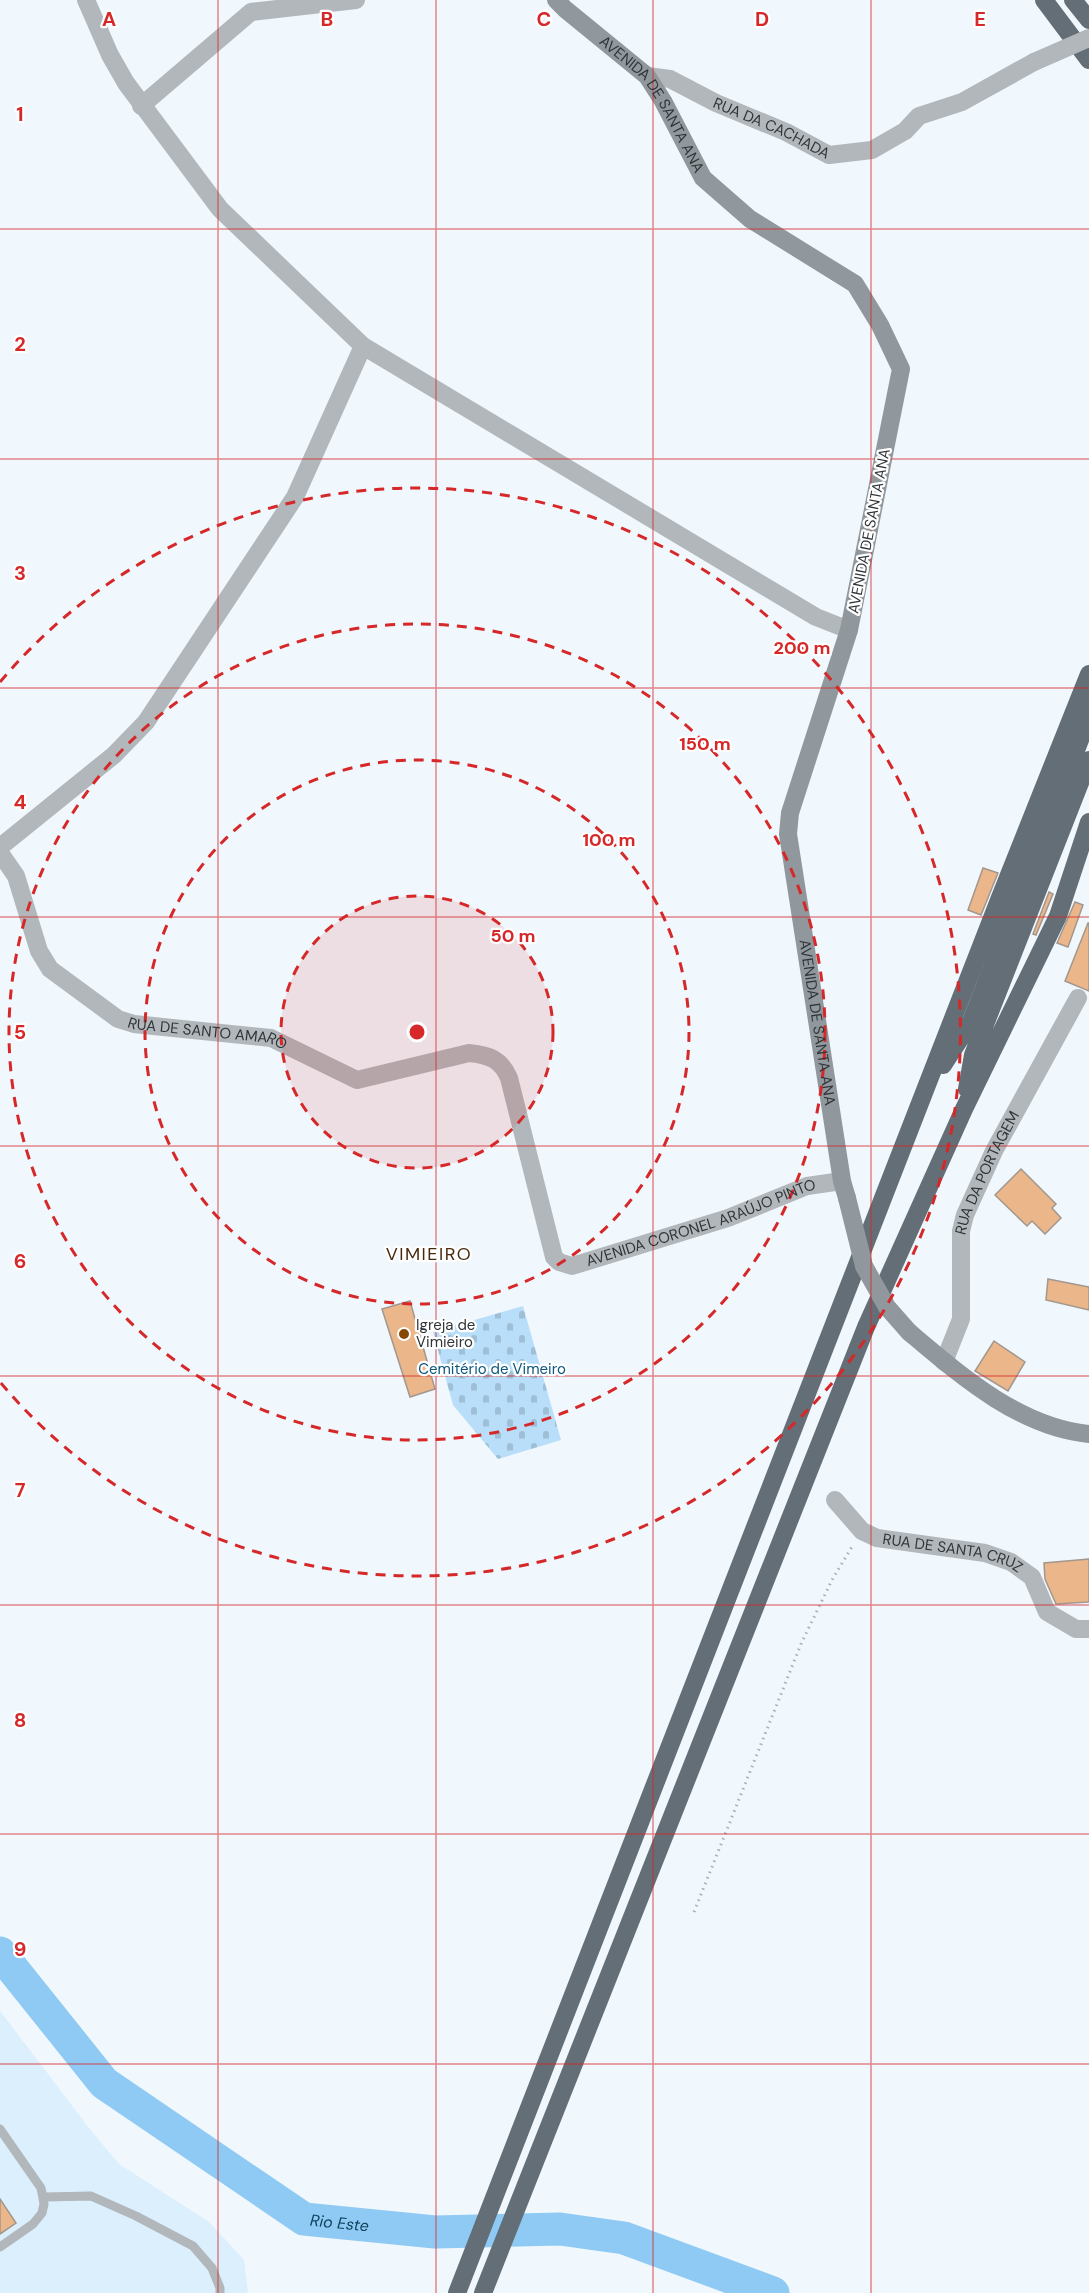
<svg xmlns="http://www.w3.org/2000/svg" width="1089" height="2293" font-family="'DM Sans',sans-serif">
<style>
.built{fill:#dbeffd}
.cemetery{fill:url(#cemetery-stones)}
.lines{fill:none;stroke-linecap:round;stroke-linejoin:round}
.river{stroke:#8ecaf3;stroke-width:33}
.building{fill:#ebb68a;stroke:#a2978e;stroke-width:1.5}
.path{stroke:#aab0b5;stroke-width:3;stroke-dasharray:1.5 4.5;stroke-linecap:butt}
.lane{stroke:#b1b7ba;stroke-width:9}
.street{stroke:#b1b7ba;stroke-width:18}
.secondary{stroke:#90989d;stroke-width:18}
.highway{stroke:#636e76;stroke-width:18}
.street-bridge{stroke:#b1b7ba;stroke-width:18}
.secondary-bridge{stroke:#90989d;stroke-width:18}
.grid{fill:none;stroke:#d62828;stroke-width:1.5;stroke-opacity:0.55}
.ring{fill:none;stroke:#d62828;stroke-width:3;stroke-dasharray:10 8}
.poi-dot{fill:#854903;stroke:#fff;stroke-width:2}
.labels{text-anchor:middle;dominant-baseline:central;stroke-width:4.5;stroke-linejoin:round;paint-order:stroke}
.street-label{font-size:15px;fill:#303538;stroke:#fff}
.poi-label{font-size:15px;fill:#303538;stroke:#fff;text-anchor:start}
.park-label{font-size:15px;fill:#0c577d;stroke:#fff}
.water-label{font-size:16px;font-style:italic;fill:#12425e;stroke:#fff}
.quarter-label{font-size:18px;letter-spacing:1.5px;fill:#482a0e;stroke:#fff}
.grid-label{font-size:20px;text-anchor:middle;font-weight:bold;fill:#d62828;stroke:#fff;stroke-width:4.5;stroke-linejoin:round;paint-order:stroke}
.centre{fill:#d62828;stroke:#fff;stroke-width:3}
.ring-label{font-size:18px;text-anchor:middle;font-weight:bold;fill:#d62828;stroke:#fff;stroke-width:4.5;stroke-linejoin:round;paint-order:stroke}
</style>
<defs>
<pattern id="cemetery-stones" width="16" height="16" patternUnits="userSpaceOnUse" patternTransform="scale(1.5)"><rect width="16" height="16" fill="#b8def9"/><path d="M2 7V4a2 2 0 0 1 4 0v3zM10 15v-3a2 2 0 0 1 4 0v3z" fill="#9ebfd6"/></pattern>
</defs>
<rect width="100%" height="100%" fill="#f0f7fd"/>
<path class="built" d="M0,2011L89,2128L119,2164L209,2222L244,2260L248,2293H0Z"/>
<path class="cemetery" d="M523,1306L561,1440L498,1459L453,1405L433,1332Z"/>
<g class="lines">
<path class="river" id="s1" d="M0,1953L104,2083L304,2219L435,2232L560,2229L624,2238L773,2293"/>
</g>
<path class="building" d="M983,868L998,873L981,915L968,910Z
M1049,892L1053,894L1036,935L1033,934Z
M1075,902L1083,905L1068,947L1057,943Z
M1088,923H1089V991L1065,981Z
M1021,1169L1056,1204L1052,1208L1061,1218L1045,1234L1032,1221L1027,1226L995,1195Z
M1048,1279L1089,1287V1310L1046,1300Z
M410,1301L435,1389L410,1397L382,1309Z
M994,1341L1025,1362L1008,1391L975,1371Z
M1089,1559V1602L1056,1604L1045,1579L1044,1563Z
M0,2199L16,2223L0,2234Z"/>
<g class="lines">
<path class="path" d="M694,1912L801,1644L832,1580L853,1545"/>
<path class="lane" d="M0,2129L41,2188L44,2204L42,2213L33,2224L0,2247
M44,2197L91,2196L136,2216L193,2246L212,2268L220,2288V2293"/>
<g class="street">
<path d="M86,0L110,55L126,83L220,209L363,346L816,617L849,630"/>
<path id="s2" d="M647,76L670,79L716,103L786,132L829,155L872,150L905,131L919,116L962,102L1034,62"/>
<path d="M141,106L251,12L356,0"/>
<path d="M0,847L114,755L146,722L295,497L363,346"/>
<path id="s3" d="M0,853L16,876L39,951L50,969L118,1019L134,1024L271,1038L357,1080L469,1053C489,1055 501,1059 509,1078L554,1257L559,1262L572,1266L728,1218L807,1186L842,1181"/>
<path id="s4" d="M944,1362L961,1319V1231L965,1215L994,1151L1078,998"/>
<path id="s5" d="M835,1500L862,1531L877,1538L985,1553L1011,1562L1032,1577L1047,1612L1076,1629H1089"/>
</g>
<g class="secondary">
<path id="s6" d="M556,0L565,9L647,76L663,101L703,178L750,219L855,284L880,325L901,369L849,630L790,813L788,834L842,1181L847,1198"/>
<path d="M909,1332C960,1375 1019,1427 1089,1434"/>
</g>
<path class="highway" d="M1044,0L1089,60
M1073,0L1089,20
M943,1065L971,1022L1085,727L1083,696
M967,1089L973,1055L1089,760
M457,2293L999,900L1089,674
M483,2293L866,1327L964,1109L1058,916L1089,822"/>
<path class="street-bridge" d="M1034,62L1089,38"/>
<path class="secondary-bridge" d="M847,1198L864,1266L887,1307L909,1332"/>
</g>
<path class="grid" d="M218,0V2293M436,0V2293M653,0V2293M871,0V2293M0,229H1089M0,459H1089M0,688H1089M0,917H1089M0,1146H1089M0,1376H1089M0,1605H1089M0,1834H1089M0,2064H1089"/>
<circle cx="417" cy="1032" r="136" fill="#d62828" fill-opacity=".12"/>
<g class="ring">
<circle cx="417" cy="1032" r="136"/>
<circle cx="417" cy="1032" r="272"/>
<circle cx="417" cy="1032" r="408"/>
<path d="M0 682A544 544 0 1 1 0 1382"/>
</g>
<circle class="poi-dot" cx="404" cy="1334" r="6"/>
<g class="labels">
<g class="street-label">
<text stroke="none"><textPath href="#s6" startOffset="144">AVENIDA DE SANTA ANA</textPath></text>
<text stroke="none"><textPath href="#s2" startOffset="136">RUA DA CACHADA</textPath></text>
<text transform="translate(869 531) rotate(-79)">AVENIDA DE SANTA ANA</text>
<text stroke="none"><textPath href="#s6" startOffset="1188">AVENIDA DE SANTA ANA</textPath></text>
<text stroke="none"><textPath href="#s3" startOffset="303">RUA DE SANTO AMARO</textPath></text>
<text stroke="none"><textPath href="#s4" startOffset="198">RUA DA PORTAGEM</textPath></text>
<text stroke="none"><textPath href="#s3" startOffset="969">AVENIDA CORONEL ARAÚJO PINTO</textPath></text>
<text stroke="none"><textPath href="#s5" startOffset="135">RUA DE SANTA CRUZ</textPath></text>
</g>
<g class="poi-label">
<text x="416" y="1325">Igreja de<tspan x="416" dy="17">Vimieiro</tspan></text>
</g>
<g class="park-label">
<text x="492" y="1369">Cemitério de Vimeiro</text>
</g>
<g class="water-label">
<text stroke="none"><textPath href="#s1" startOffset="444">Rio Este</textPath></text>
</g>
<g class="quarter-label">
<text x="429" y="1254">VIMIEIRO</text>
</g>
</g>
<g class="grid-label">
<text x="109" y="26">A</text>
<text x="327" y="26">B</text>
<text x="544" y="26">C</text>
<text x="762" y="26">D</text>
<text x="980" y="26">E</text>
<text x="20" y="121">1</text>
<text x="20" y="351">2</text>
<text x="20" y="580">3</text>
<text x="20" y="809">4</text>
<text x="20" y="1039">5</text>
<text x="20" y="1268">6</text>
<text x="20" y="1497">7</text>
<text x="20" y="1727">8</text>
<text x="20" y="1956">9</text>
</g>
<circle cx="417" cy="1032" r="9" class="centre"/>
<g class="ring-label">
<text x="802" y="654">200 m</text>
<text x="705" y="750">150 m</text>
<text x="609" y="846">100 m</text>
<text x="513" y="942">50 m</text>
</g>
</svg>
